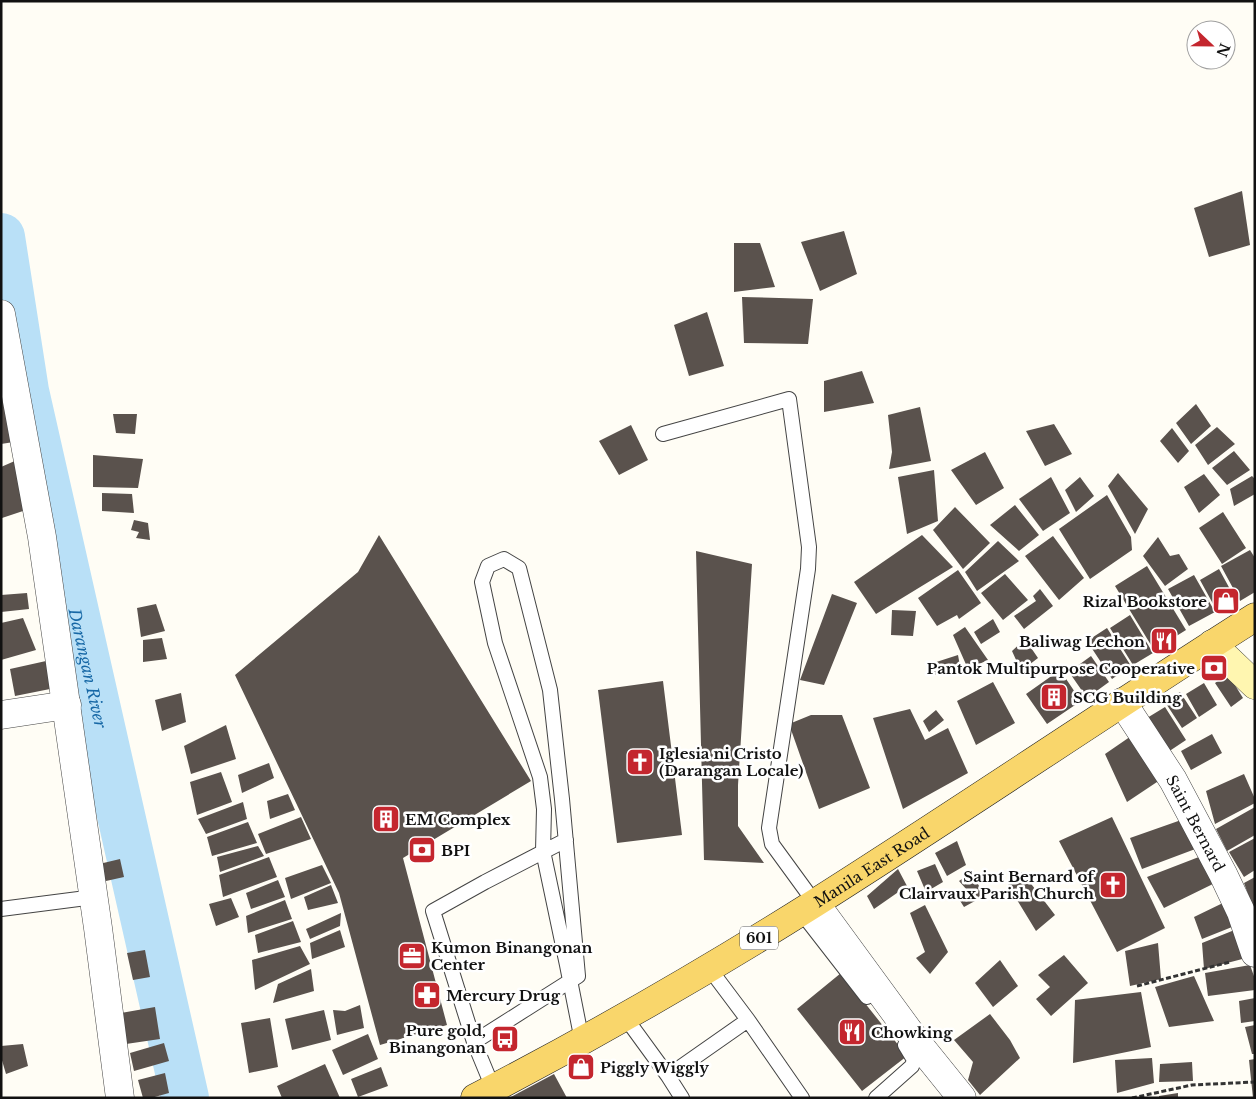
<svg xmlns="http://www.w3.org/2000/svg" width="1256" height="1099" font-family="'Libre Baskerville',serif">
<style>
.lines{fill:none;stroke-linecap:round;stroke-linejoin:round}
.river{stroke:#b9e0f7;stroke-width:48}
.building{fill:#5a524d}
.lane-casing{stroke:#444;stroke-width:16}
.street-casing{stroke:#444;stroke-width:29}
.secondary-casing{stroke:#333;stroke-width:29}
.primary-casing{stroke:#222;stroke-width:29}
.path{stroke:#333;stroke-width:3;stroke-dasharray:5 2.5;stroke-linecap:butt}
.lane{stroke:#fff;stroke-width:14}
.street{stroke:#fff;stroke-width:28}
.secondary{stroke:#fff6b0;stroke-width:28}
.primary{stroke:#f9d66b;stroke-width:28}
.labels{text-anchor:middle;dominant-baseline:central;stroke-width:5;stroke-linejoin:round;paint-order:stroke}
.shield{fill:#fff;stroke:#585858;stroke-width:1}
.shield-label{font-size:14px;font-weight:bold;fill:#111}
.poi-label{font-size:15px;font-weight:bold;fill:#111;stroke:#fff;text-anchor:start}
.street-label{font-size:15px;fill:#111;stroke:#fff}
.water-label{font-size:16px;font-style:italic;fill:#1768a6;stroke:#fff}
</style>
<rect width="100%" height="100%" fill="#fffdf5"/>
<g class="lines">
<path class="river" id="s1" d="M1,237L25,391L185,1098"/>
</g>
<path class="building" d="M1242,191L1250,245L1209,257L1194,208Z
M844,231L857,274L820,291L801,242Z
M734,243H760L775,287L734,292Z
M742,297L813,299L808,344L744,343Z
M707,312L724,366L689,376L674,325Z
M862,371L874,403L824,412V381Z
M9,392L20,441L1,444V393Z
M1196,404L1211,426L1191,444L1176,423Z
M920,407L931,461L889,469L892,452L888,415Z
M113,414H137L135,434L116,433Z
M1054,424L1072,454L1045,466L1026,431Z
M631,425L648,460L619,475L599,441Z
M1217,427L1235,444L1208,465L1195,445Z
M1172,428L1189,451L1178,463L1160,441Z
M1234,451L1250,470L1227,485L1212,468Z
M985,452L1004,488L976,505L951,470Z
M93,455L143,459L138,488L93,487Z
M17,460L26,510L2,518L1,467Z
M934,470L938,521L907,534L898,477Z
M1118,473L1148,509L1135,534L1108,486Z
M1204,474L1220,495L1199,513L1184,487Z
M1252,476L1255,479V494L1234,506L1230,489Z
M1051,477L1070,513L1043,531L1019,499Z
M1080,477L1094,496L1076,512L1065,490Z
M102,493L132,494L134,513L102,511Z
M1107,495L1131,537L1132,550L1090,579L1059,529Z
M1015,505L1039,535L1019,551L990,525Z
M955,507L990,543L963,569L933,530Z
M1223,512L1246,548L1222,564L1199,528Z
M134,520L148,523L150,540L136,538L139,532L131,530Z
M379,535L531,781L403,858L447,1025L380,1045L339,893L235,675L358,572Z
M922,535L953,567L876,614L854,582Z
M1053,536L1084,578L1059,600L1025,556Z
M1158,537L1170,556L1179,554L1188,569L1165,586L1143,556Z
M998,541L1019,561L977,591L965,572Z
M1250,550L1255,558V592L1240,601L1221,566Z
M696,551L752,564L738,785V826L764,863L704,860Z
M1147,566L1186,630L1154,650L1115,586Z
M1219,569L1237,602L1218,613L1200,580Z
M958,570L981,603L959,619L957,615L937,626L918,598Z
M1005,574L1028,600L1003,620L981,593Z
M1194,575L1215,612L1189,626L1168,589Z
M1040,589L1053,606L1024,629L1014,616L1036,601L1033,596Z
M27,593L29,609L1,612V595Z
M832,594L857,603L824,685L800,680Z
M156,604L165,631L141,637L137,608Z
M892,610L916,611L913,636L891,635Z
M1130,615L1153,653L1133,665L1110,628Z
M23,618L36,650L1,660V623Z
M993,619L1000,632L981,644L974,632Z
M965,627L988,660L968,669L953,635Z
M1107,628L1131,666L1112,679L1087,641Z
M162,638L167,659L143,662V640Z
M1025,639L1038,658L1021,671L1012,651Z
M958,655L960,666L931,676L927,665Z
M1091,656L1109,682L1087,698L1069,672Z
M46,661L50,689L15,696L10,669Z
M1060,670L1081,701L1047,724L1026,694Z
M1228,674L1243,698L1231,707L1215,683Z
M663,681L682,835L617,843L598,690Z
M993,682L1015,723L976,745L957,701Z
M1204,683L1217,705L1199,717L1186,694Z
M1180,692L1197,718L1182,728L1165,702Z
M181,693L186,722L162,731L155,700Z
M1165,707L1186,740L1168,752L1147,718Z
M910,709L925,740L948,728L968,773L903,809L873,718Z
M936,710L944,720L929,732L923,721Z
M811,715H842L870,788L819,809L789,724Z
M226,725L236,759L191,774L184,746Z
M1137,732L1166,776L1127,802L1105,754Z
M1212,734L1222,753L1191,770L1181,751Z
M269,763L274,778L242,793L238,775Z
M221,772L232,802L197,815L190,782Z
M1244,774L1255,799V803L1215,824L1206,791Z
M288,794L295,810L270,819L267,801Z
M243,802L247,819L206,834L198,819Z
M1255,807V835L1227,851L1216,829Z
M301,817L311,839L266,854L258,834Z
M1112,817L1165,928L1117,952L1059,841Z
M1184,819L1198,848L1142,869L1130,838Z
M248,822L257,843L212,856L207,837Z
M1255,838V870L1244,877L1229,852Z
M957,841L966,865L947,876L935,853Z
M258,846L264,856L220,872L217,857Z
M1204,855L1217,882L1164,908L1147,877Z
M269,857L277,877L223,897L219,875Z
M120,859L124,877L97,883L95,865Z
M935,864L943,882L926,892L917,871Z
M322,865L331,883L291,899L285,878Z
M898,869L907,886L874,909L867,896Z
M972,872L984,896L964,907L957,896L967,890L959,881Z
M1022,872L1055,915L1036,931L1008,885Z
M1255,877V913L1244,883Z
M278,880L285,897L251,909L246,893Z
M331,885L338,903L308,910L304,897Z
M231,898L239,917L216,926L209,904Z
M285,900L292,919L248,933L246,916Z
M1227,901L1237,925L1202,939L1194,917Z
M925,905L948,952L930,974L916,958L925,952L910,913Z
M341,913L340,926L310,939L306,929Z
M293,921L301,942L258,953L255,935Z
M1237,929L1250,957L1204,969L1202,943Z
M340,930L345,947L312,959L310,943Z
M1158,943L1161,979L1130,986L1125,951Z
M300,946L310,964L255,990L252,960Z
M145,950L150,977L133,980L127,953Z
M1064,955L1088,983L1051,1016L1036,999L1050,987L1038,975Z
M1000,960L1018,986L993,1007L975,983Z
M1250,965L1255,979V990L1208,996L1205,973Z
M311,969L314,991L273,1003L278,984Z
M841,973L907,1056L862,1091L797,1009Z
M1194,976L1214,1021L1169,1027L1155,987Z
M1141,992L1151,1047L1073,1063L1075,1000Z
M1255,998V1021L1241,1023L1239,1001Z
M360,1005L364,1028L337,1035L333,1010L345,1011Z
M155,1007L160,1039L126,1044L121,1013Z
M324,1010L331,1040L292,1050L285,1019Z
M990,1014L1010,1040L1020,1058L980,1095L968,1080L973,1062L954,1040Z
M270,1018L278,1067L249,1073L241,1023Z
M1255,1025V1054H1252L1245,1027Z
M368,1034L378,1059L343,1075L332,1050Z
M164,1043L169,1061L134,1071L130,1053Z
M23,1044L28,1066L6,1074L1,1057V1046Z
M1152,1058L1154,1083L1117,1093L1115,1060Z
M1255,1059V1098H1253L1249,1060Z
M1192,1062L1193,1081L1159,1082L1160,1064Z
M325,1064L340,1098H282L277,1086Z
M381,1067L388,1086L358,1097L351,1079Z
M165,1073L169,1093L151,1098H143L138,1080Z
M554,1074L567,1098H509Z
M1178,1093V1098H1159V1096Z"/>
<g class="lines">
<g class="lane-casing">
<path id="lane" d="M663,434L789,399L809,547L808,569L769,828L772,844L815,903
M1,909L94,897
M801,912L867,997
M625,1017L668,1076L748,1020L709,968
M748,1020L802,1098
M474,1042C509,1020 543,998 578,976L562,799L550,690L519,568L504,559L488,566L482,582L495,643L540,777L544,809L543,851L567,965L582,1041
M668,1076L682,1098
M493,1088L474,1042L433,911L485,882L566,840
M876,1098L912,1066L914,1060L905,1045"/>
</g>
<g class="street-casing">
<g id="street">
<path d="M1,314L42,537L98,928L120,1098"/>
<path id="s2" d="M1122,702L1173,780L1223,874L1241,912L1255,953"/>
<path d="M1,715L67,705"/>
<path d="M815,903L916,1041L962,1098"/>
</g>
</g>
<g class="secondary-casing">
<path id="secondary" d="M1212,644L1255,685"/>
</g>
<g class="primary-casing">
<g id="primary">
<path id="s3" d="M475,1098C591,1038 704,973 815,903C962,810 1107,711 1255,617"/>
</g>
</g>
<path class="path" d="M1137,986L1230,962
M1132,1098L1192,1085L1255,1082"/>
<use href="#lane" class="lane"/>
<use href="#street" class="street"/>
<use href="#secondary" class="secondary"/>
<use href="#primary" class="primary"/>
</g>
<defs>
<g id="shop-square" transform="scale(1.4375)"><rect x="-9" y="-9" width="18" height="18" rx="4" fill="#c4262e" stroke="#fff"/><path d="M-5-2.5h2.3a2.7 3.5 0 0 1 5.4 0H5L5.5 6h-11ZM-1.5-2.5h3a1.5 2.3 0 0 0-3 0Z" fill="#fff"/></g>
<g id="restaurant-square" transform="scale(1.4375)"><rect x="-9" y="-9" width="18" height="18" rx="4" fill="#c4262e" stroke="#fff"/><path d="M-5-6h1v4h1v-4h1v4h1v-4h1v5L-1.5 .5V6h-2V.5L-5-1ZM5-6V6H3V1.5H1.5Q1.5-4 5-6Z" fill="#fff"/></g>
<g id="bank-square" transform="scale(1.4375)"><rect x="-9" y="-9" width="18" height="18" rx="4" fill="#c4262e" stroke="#fff"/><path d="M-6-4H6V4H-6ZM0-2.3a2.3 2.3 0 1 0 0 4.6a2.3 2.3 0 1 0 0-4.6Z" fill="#fff"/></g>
<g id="building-square" transform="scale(1.4375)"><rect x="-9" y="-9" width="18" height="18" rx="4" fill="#c4262e" stroke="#fff"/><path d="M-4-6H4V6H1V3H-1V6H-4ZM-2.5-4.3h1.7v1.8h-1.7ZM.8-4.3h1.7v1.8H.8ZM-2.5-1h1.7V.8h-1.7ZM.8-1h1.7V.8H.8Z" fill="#fff"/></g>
<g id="church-square" transform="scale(1.4375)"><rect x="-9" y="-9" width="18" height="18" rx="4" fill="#c4262e" stroke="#fff"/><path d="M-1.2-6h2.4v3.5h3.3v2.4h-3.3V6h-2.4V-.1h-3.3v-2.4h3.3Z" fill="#fff"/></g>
<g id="office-square" transform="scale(1.4375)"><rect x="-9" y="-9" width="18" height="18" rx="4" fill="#c4262e" stroke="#fff"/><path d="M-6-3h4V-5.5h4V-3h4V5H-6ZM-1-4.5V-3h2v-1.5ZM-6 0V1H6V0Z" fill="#fff"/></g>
<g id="pharmacy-square" transform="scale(1.4375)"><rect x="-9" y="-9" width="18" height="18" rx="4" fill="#c4262e" stroke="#fff"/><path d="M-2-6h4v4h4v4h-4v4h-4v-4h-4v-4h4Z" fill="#fff"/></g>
<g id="bus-square" transform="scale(1.4375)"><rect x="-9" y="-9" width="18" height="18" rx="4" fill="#c4262e" stroke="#fff"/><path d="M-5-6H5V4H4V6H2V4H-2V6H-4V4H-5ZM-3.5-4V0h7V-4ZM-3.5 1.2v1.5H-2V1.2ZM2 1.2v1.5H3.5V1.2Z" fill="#fff"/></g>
</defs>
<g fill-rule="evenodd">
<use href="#shop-square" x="1226" y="601"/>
<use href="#restaurant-square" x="1164" y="641"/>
<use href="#bank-square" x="1214" y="668"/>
<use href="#building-square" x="1054" y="697"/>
<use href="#church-square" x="640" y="762"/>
<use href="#building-square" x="386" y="819"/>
<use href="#bank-square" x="422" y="850"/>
<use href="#church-square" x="1113" y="885"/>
<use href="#office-square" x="412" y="956"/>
<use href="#pharmacy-square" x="427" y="995"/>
<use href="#restaurant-square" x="852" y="1032"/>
<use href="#bus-square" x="505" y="1039"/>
<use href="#shop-square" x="581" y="1067"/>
</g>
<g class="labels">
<rect class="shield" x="740" y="926.5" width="38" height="23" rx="4"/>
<g class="shield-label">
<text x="759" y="938">601</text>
</g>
<g class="poi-label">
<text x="1207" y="601" text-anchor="end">Rizal Bookstore</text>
<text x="1145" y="641" text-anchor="end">Baliwag Lechon</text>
<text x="1195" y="668" text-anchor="end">Pantok Multipurpose Cooperative</text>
<text x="1073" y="697">SCG Building</text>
<text x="659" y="753">Iglesia ni Cristo<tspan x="659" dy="17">(Darangan Locale)</tspan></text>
<text x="405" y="819">EM Complex</text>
<text x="441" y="850">BPI</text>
<text x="1094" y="876" text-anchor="end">Saint Bernard of<tspan x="1094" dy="17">Clairvaux Parish Church</tspan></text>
<text x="431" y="947">Kumon Binangonan<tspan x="431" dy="17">Center</tspan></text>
<text x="446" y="995">Mercury Drug</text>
<text x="486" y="1030" text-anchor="end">Pure gold,<tspan x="486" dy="17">Binangonan</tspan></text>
<text x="871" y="1032">Chowking</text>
<text x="600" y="1067">Piggly Wiggly</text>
</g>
<g class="street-label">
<text stroke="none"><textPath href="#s2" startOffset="142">Saint Bernard</textPath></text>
<text stroke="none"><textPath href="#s3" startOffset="459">Manila East Road</textPath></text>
</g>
<g class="water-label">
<text stroke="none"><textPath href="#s1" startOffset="440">Darangan River</textPath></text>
</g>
</g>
<rect width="1256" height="1099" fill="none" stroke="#111111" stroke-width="5"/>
<g transform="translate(1211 45) rotate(112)"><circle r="24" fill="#ffffff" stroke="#a0a0a0"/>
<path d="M0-4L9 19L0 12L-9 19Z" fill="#c4262e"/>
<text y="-8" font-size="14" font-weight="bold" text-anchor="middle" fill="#111111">N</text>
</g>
</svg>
